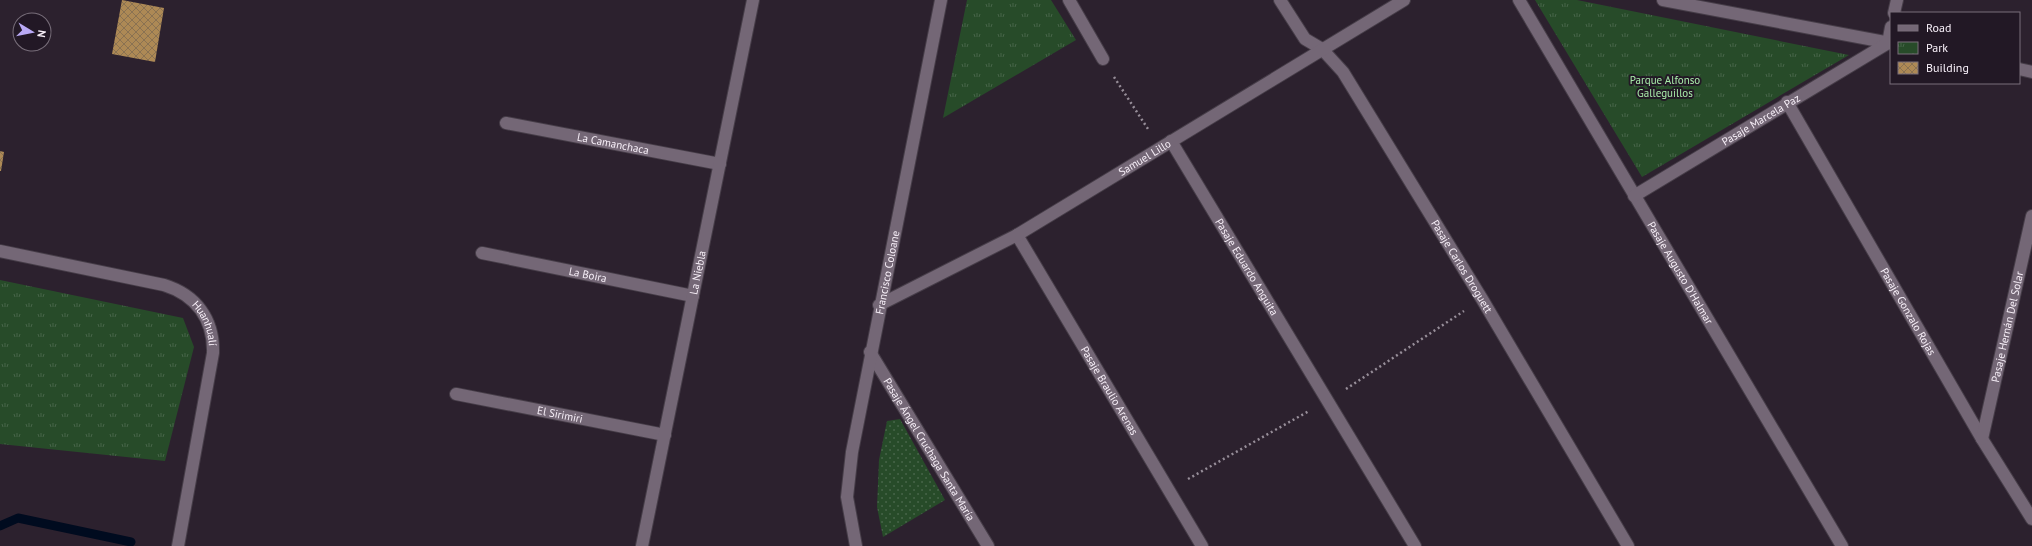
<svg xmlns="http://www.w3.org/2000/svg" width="2032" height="546" font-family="'PT Sans',sans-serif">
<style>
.grass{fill:url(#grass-dots)}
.park{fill:url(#park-tufts)}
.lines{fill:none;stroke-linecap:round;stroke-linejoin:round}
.stream{stroke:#000b1f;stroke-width:9}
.building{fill:url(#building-cross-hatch)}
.minor-casing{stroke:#463d48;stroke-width:14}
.path{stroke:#978e99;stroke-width:2.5;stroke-dasharray:2 3;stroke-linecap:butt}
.minor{stroke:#746776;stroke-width:12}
.labels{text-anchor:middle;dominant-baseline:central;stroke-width:4;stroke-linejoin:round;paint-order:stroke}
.park-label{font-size:11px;fill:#a9ecaa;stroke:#221825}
.street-label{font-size:11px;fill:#f8f0f9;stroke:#221825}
</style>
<defs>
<pattern id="grass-dots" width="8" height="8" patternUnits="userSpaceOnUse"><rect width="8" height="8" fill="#274b29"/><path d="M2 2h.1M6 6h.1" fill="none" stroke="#476549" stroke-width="1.8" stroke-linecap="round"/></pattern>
<pattern id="park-tufts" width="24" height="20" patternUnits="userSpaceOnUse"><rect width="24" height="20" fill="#274b29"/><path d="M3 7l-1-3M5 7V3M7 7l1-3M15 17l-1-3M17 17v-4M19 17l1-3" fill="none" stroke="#476549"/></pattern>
<pattern id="building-cross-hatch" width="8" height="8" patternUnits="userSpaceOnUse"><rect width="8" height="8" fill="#ad8955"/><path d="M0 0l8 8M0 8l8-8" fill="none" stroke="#8a7252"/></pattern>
</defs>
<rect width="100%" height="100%" fill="#2c212e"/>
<path class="grass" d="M900,419L945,500L883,537L877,507L879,460L887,421Z"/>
<path class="park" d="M967,0H1051L1076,40L943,118Z
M1535,0H1577L1849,55L1642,177Z
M0,280L183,318L194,347L165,461L0,444Z"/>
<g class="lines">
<path class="stream" d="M0,526L18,518L131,542"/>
</g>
<path class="building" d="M122,0L164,8L155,62L112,54Z
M0,151L4,152L1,171H0Z"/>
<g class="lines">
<g class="minor-casing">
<g id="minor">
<path d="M1069,0L1103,59"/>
<path id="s1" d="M1280,0L1305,39L1322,49L1343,72L1482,299L1628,546"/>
<path id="s2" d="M1519,0L1842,546"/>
<path d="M1663,0L1890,43"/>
<path d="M1894,13L1897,0"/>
<path d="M2019,69L2032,72"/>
<path id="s3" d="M1787,102L1982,439L2032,519"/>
<path id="s4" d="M506,123L720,164"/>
<path id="s5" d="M1171,141L1415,546"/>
<path id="s6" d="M1634,196L1888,43L1891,27"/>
<path id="s7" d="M1017,235L1202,546"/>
<path id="s8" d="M0,251L164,285C196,295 214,319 213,353L178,546"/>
<path id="s9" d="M482,253L693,296"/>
<path id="s10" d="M879,305L1017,235L1404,0"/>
<path id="s11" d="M870,352L988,546"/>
<path id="s12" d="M456,394L665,435"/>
<path id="s13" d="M1982,439L2032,216"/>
<path id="s14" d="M642,546L753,0"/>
<path id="s15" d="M856,546L847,497L852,452L941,0"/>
</g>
</g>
<path class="path" d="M1114,77L1148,129
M1346,389L1464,311
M1188,479L1309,411"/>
<use href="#minor" class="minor"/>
</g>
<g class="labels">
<g class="park-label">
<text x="1665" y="80">Parque Alfonso<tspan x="1665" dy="13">Galleguillos</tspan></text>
</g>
<g class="street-label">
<text stroke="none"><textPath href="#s6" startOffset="148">Pasaje Marcela Paz</textPath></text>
<text stroke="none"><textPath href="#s4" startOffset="109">La Camanchaca</textPath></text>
<text stroke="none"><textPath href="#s10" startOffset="304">Samuel Lillo</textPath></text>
<text stroke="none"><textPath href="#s1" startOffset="325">Pasaje Carlos Droguett</textPath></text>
<text stroke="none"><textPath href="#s5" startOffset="147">Pasaje Eduardo Anguita</textPath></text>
<text stroke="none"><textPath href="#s14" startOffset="279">La Niebla</textPath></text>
<text stroke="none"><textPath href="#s15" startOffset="278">Francisco Coloane</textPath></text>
<text stroke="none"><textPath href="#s2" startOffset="317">Pasaje Augusto D'Halmar</textPath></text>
<text stroke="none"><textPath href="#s9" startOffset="108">La Boira</textPath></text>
<text stroke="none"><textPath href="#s3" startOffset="242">Pasaje Gonzalo Rojas</textPath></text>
<text stroke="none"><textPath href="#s8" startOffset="227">Huanhualí</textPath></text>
<text stroke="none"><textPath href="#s13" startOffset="115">Pasaje Hernán Del Solar</textPath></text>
<text stroke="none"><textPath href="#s7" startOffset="181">Pasaje Braulio Arenas</textPath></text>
<text stroke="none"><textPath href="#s12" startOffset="106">El Sirimiri</textPath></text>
<text stroke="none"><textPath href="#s11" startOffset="114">Pasaje Ángel Cruchaga Santa María</textPath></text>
</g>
</g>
<rect x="1890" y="12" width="130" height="72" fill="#221825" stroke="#786e7a"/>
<rect x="1898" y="25" width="20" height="6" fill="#746776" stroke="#786e7a"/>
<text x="1926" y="32" font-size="12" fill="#f8f0f9">Road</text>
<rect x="1898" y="42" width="20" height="12" fill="url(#park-tufts)" stroke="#786e7a"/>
<text x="1926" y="52" font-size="12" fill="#f8f0f9">Park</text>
<rect x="1898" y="62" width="20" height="12" fill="url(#building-cross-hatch)" stroke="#786e7a"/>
<text x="1926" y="72" font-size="12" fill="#f8f0f9">Building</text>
<g transform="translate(32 32) rotate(100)"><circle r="19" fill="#221825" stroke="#786e7a"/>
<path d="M0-3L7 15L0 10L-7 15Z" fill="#baaaf6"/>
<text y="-6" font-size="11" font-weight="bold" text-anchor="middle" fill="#f8f0f9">N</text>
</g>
</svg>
